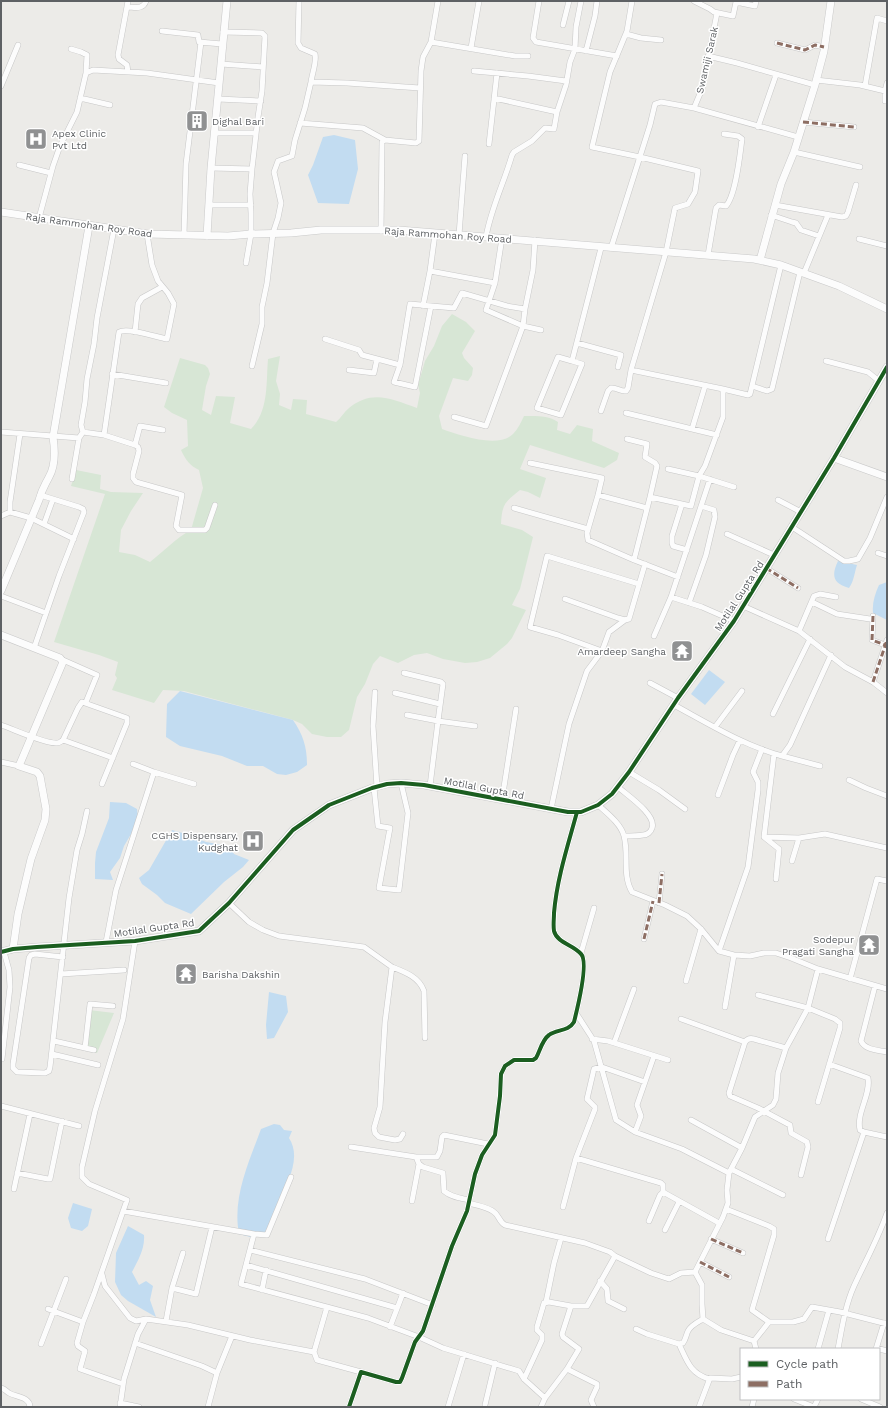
<svg xmlns="http://www.w3.org/2000/svg" width="888" height="1408" font-family="'Work Sans',sans-serif">
<style>
.green{fill:#d7e6d5}
.water{fill:#c2dcf1}
.lines{fill:none;stroke-linecap:round;stroke-linejoin:round}
.street-casing{stroke:#c7c7c7;stroke-width:6}
.secondary-casing{stroke:#c9c9c9;stroke-width:8}
.street{stroke:#fcfcfc;stroke-width:5}
.secondary{stroke:#fcfcfc;stroke-width:7}
.quiet{stroke:#8d6e63;stroke-width:3;stroke-dasharray:6 3;stroke-linecap:butt}
.cycleway-casing{stroke:#fff;stroke-width:6}
.cycleway{stroke:#1b5e20;stroke-width:4}
.labels{text-anchor:middle;dominant-baseline:central;stroke-width:3;stroke-linejoin:round;paint-order:stroke}
.street-label{font-size:10px;fill:#5e6164;stroke:#fff}
.poi-label{font-size:10px;fill:#5e6164;stroke:#fff;text-anchor:start}
</style>
<rect width="100%" height="100%" fill="#ecebe8"/>
<path class="green" d="M452,314L466,322L475,331L462,353L464,358L473,368L472,375L468,381L453,378L439,416L442,429C459,435 498,449 513,434C518,429 521,422 524,416C536,416 548,415 558,422L557,430L570,434L577,425L593,429L592,441L619,453L617,460L604,468L530,445L520,469L546,478L540,498L528,492L520,490C505,502 502,504 501,524L522,530L533,537L520,589L512,605L526,610L512,638L507,644L490,658L477,662L465,663L443,659L427,653L414,655L398,663L380,656L373,664L365,684L357,697L349,730L341,737H327L312,734L302,724L293,720L184,691L163,690L154,703L112,690L117,678L115,675L118,662L99,655L54,642L105,494L71,486L76,470L101,475L100,489L111,492L143,493L131,511L121,530L119,552L135,555L150,562C164,551 176,538 191,530L203,488L199,470C190,466 185,459 181,450L188,446L187,420L172,413L164,407L180,358L205,365L208,368L210,374L206,386L202,410L211,415L216,396L235,397L230,423L251,429C269,411 266,383 268,359L280,356L276,381L280,394L279,405L291,410L293,399L307,400L306,414L336,422C341,418 344,412 349,408C372,389 392,399 417,408L420,393L418,385L425,361L434,346L442,326Z
M89,1010L114,1013L97,1053L83,1048Z"/>
<path class="water" d="M334,135L355,140L358,169L349,204L318,203L308,175L313,165L323,137Z
M838,561L857,565C854,574 854,581 849,588C833,583 831,576 838,561Z
M887,582V620L873,613C872,603 875,594 879,585Z
M709,670L725,682L705,705L691,694Z
M180,691L293,720C303,735 307,746 307,765L297,772L286,775L277,774L263,766H247L222,756L180,746L166,737L167,704Z
M110,802L126,803L137,809L138,818L134,829L124,846L120,858L110,872L113,880L95,879V863L96,852L109,818Z
M172,830L186,834L206,842L230,846L234,854L249,860L243,867L224,882L191,914L165,903L157,895L142,884L139,878L149,870Z
M269,992L286,996L288,1012L274,1038L267,1039L266,1025Z
M274,1124L280,1125L284,1130L292,1131L289,1138C302,1158 287,1183 279,1202C274,1214 270,1225 263,1235L250,1237L239,1234C232,1198 249,1162 261,1129Z
M73,1203L92,1209L88,1226L82,1231L71,1228L68,1218Z
M128,1226L144,1235C145,1249 138,1260 132,1272L139,1285L146,1281L153,1286L150,1300L156,1317L128,1301L121,1295L115,1282L116,1253Z"/>
<g class="lines">
<g class="street-casing">
<path id="street" d="M299,1L298,43L301,48L315,54C317,61 312,74 311,82
M539,1L533,38L536,42L617,56
M694,1L710,9L714,12L733,16L736,2L755,6L756,1
M127,7C135,7 143,10 146,1
M563,25L569,1
M162,31L198,35L199,42L222,44
M223,32L262,33L265,36L262,91L258,117L252,169L250,194L251,213V234L246,263
M626,34L641,38L661,40
M431,42L515,56H528
M777,43L805,50L815,45L824,47
M471,48L479,1
M71,49L81,52L87,55L86,73
M586,51L595,16L597,1
M708,56L737,63L815,85
M221,64L263,67
M474,71L528,76L566,81
M128,72L127,65L119,59L118,55L128,1
M816,80L860,85L885,91V101H887
M1,86L18,45
M865,86L877,18L887,21
M885,91L887,83
M80,98L110,105
M494,98L557,112
M218,99L261,101
M694,108L798,137
M803,122L854,127
M300,123L363,128L385,140
M758,127L776,75
M215,133H256
M489,144L497,73
M794,152L860,167
M19,165L51,173
M211,168L252,169
M209,205H251
M775,205L842,217L846,216L848,212L856,185
M771,215L792,222L796,223L801,230L819,236
M39,218L53,166L60,146L77,112L86,73L93,70L147,73L219,83
M381,231L382,142L385,140L416,143L419,141L421,71L423,57L431,42L438,1
M184,235L186,164L201,42
M459,235L465,156
M486,237C491,208 504,183 512,155L514,152L532,141L545,128L554,129L557,112L566,85L570,62L575,49L576,27L581,1
M859,239L887,246
M535,240L533,270L525,309L523,326L541,330
M611,248L650,125L655,104L661,102L694,108L702,89L717,13
M708,255L716,208L719,205L726,206C736,195 740,154 742,139L738,136L724,134
M430,271L435,234
M804,273L828,215
M423,306L430,271L495,283
M135,332L138,304L142,298L162,287
M325,339L359,350L362,355L400,365L410,304L454,308L462,293L507,306L525,309
M577,343L621,355L618,367
M572,361L582,364L561,415L537,408L558,357L572,361L601,248
M826,361L868,372L879,381
M400,365L394,382L415,387L431,306
M252,366L262,324V307L267,283L273,233L278,218L281,203L274,172L278,161L292,156L295,140L305,108L311,82L347,83L420,88
M349,370L374,373L377,359
M631,370L723,389
M112,374L166,383
M752,386L767,391L772,389L800,272
M601,411L608,391L611,388C616,387 621,392 626,391L628,388L631,370L666,252L675,208L688,204L695,192L698,171L640,157L592,147L610,72L627,31L632,1
M626,413L717,435
M454,417L486,426L523,326L486,310L495,283L502,238
M692,429L705,386
M1,432L79,438
M83,432L104,435L135,445L138,447L139,451L133,474V478L136,482L182,495L176,526L179,530H205L207,528L215,505
M20,434L10,502V512L31,518L74,539
M104,435L119,332C127,327 156,337 167,339L174,304L168,293L158,281L152,265L147,234
M627,439L647,444L645,457L655,463L657,466L650,497L691,506L699,476L734,487
M135,445L140,426L163,430
M530,463L602,478L598,495L587,533L588,540L634,560L678,577
M668,469L699,476L705,466L723,417V389L748,395L750,394L781,265
M72,479L79,438L83,432L81,425L85,402L87,379L94,344L97,318L114,229
M598,495L647,508
M778,500L801,512
M682,504L672,536V543L673,546L687,550
M514,508L588,529
M1,516L10,512
M44,524L53,499
M792,527L844,561H849L858,559L870,538L887,497
M727,534L774,555
M878,553L887,556
M634,560L650,497
M766,568L798,588
M1,596L46,613
M671,597L702,607L734,621
M565,599L618,618L625,620L629,619L645,564
M812,602L837,614L870,619
M689,603L706,555L715,517L714,510L701,506
M743,606L799,631L845,667L873,682L887,693
M873,616L872,640L885,645
M799,631L814,596L820,594L836,597
M654,636L671,597L710,479
M34,648L59,576L84,512L83,509L79,507L40,495
M602,651L558,635L530,627L547,556L639,584
M63,660L97,675L86,702
M404,673L441,682L443,684L438,721L475,726
M873,682L887,640
M650,683L678,698
M375,692L373,726L377,787
M395,693L440,704
M674,705C709,724 743,745 782,756L790,745L831,655
M773,714L810,639
M407,715L438,721L430,786
M1,725C13,729 45,744 57,743C60,743 60,742 63,740L78,708L82,702L127,718V723L102,784
M715,727L742,691
M63,740L113,758
M774,754L764,837L779,849L776,879
M782,756L820,766
M1,762L19,766
M133,764L154,772
M629,772L659,790L685,809
M849,780L866,788L887,796
M618,787C627,795 657,815 652,828C651,832 647,835 643,835C637,836 630,836 624,836
M374,788L378,826L390,828L379,888L399,890L408,813L401,783
M718,795L733,755L740,740
M502,800L516,709
M598,805C608,814 621,824 624,836C629,855 622,875 632,892L665,905L687,916L701,929L719,951L734,955L750,956L764,953H776L791,958L818,969L887,989
M551,809L569,724L587,671L602,651L609,632L625,620
M764,837L799,838L825,834L887,848
M792,861L799,838
M229,903L249,922L263,930L279,936L364,947L392,967L385,1022L380,1107L374,1128L375,1133L379,1137L395,1140L400,1139L403,1134
M659,903L662,874
M644,939L653,901
M106,942L116,890L154,772L194,784
M719,951L748,867L758,790V782L753,772L762,749
M581,953L594,908
M63,957L35,954L31,955L29,958L13,1064V1068L17,1072L45,1073L49,1071L50,1067L69,898L77,850L82,834L87,811
M392,967C405,972 419,977 424,991L425,1038
M61,974L124,970
M850,979L877,879L887,881
M686,981L701,929
M875,986L861,1041C865,1050 878,1050 887,1052
M758,995L808,1008L835,1019L840,1023V1028L818,1102
M725,1007L734,955
M576,1013L594,1041L616,1120L635,1132L682,1149L729,1173
M681,1019L745,1042
M592,1039L608,1041L668,1060
M54,1041L94,1050
M614,1043L634,989
M85,1048L90,1004L113,1006
M786,1048L754,1039C750,1038 747,1039 745,1042L729,1093L730,1096L758,1108L788,1124L790,1125L791,1133L807,1142L808,1147L801,1175
M52,1054L98,1065
M2,1059L10,987L9,970L4,952
M829,1064L868,1078C871,1095 856,1113 860,1130L864,1132L887,1137
M1,1106L79,1126
M691,1120L742,1148
M635,1132L641,1116L637,1105L638,1102L654,1056
M351,1147L416,1157L419,1164L423,1167L443,1173L444,1191C451,1197 460,1198 469,1200
M416,1157H437L440,1151L442,1137L444,1135L488,1144
M576,1158L661,1183L663,1185V1192
M731,1169L783,1195
M17,1173L48,1179H50L62,1121
M14,1189L30,1114
M412,1201L419,1164
M468,1203C476,1205 488,1207 494,1212C499,1215 499,1222 505,1225L585,1243L610,1252L615,1256L651,1273L669,1279L681,1273L695,1272L702,1285V1304L703,1319L721,1330L754,1341L769,1322H793L804,1319L812,1307L840,1312L887,1324
M563,1207L576,1158L595,1109V1107L587,1099L594,1069L602,1067L645,1082
M726,1209L769,1226L774,1229V1235L752,1310L769,1322
M123,1211L254,1234L241,1284L368,1318L419,1337L443,1348L519,1371L524,1379L545,1398L541,1407
M649,1221L660,1195L663,1192L719,1223
M665,1230L679,1202
M254,1234L267,1235L291,1177
M711,1239L743,1253
M828,1239L864,1132
M250,1250L365,1279L433,1305
M700,1262L729,1277
M246,1265L397,1308
M695,1272L723,1217L728,1203L727,1190L729,1173L742,1148L755,1117L773,1105L776,1099L778,1073L786,1048L808,1008L818,969
M102,1274L105,1286L130,1318L136,1321L146,1319
M600,1281L607,1289L608,1301L624,1309
M172,1288L196,1294L212,1227
M262,1290L266,1270
M546,1302L554,1263L561,1238
M48,1309L83,1322
M166,1321L172,1288L183,1253
M390,1327L403,1293
M636,1329L647,1334L679,1344L683,1343C686,1339 686,1335 688,1331C691,1325 698,1322 703,1319
M754,1341L756,1349
M135,1343L202,1366L217,1373L208,1407
M41,1344L66,1279
M679,1344C687,1361 690,1373 709,1379
M876,1348L887,1351
M818,1349L829,1310
M838,1349C842,1328 845,1306 854,1286C865,1262 878,1239 887,1213
M876,1349L884,1323
M314,1352L327,1307
M217,1373L232,1336
M524,1379L542,1340V1335L537,1330V1327L544,1303L549,1302L571,1306
M123,1384L80,1369L85,1351L78,1346L77,1343L83,1322L94,1294L127,1200L89,1184L82,1177V1167L95,1111L123,1019L135,941
M1,1388C5,1389 6,1391 9,1393C16,1397 30,1397 30,1407
M545,1398L567,1369
M794,1399L814,1407
M861,1399L880,1407
M120,1403L139,1407
M485,1405L495,1363
M120,1407L124,1379L138,1334L146,1319L188,1325L250,1340L314,1352L317,1360L361,1372
M349,1407L361,1372L396,1382H400L402,1378L415,1342L423,1331L452,1246L467,1211L475,1174L482,1155L495,1135L500,1096L501,1074L505,1066L514,1060H533L536,1058C540,1051 542,1040 549,1035C557,1029 568,1032 574,1022C577,1010 589,962 581,954C574,945 557,943 554,931C553,925 554,919 554,913C557,878 568,845 577,812
M448,1407L464,1354
M594,1407L591,1400L597,1387V1384L567,1369L579,1349L563,1337L562,1334L571,1306H587L615,1256
M699,1407L710,1378L732,1379L741,1377
M752,1407L754,1399
M814,1407L818,1399"/>
</g>
<g class="secondary-casing">
<path id="secondary" d="M1,212L148,234L228,236L251,234L291,233L321,230H399L754,259L781,265L839,286L887,309
M207,236L211,168L227,1
M760,260L781,184L794,152L815,85L824,51L831,1
M834,458L887,477
M1,591L39,500C42,489 44,487 49,477C56,465 55,450 53,437L89,226
M1,635L60,658L63,662L19,766L37,772L40,776L46,809L45,820L31,859L18,914L13,949
M1,952L13,949L37,947L135,941L199,931L229,903L293,830L329,805L372,788L387,784L401,783L424,785L568,812H581L598,805L612,794L629,772L678,698L734,621L834,458L887,367"/>
</g>
<use href="#street" class="street"/>
<use href="#secondary" class="secondary"/>
<path class="quiet" d="M777,43L805,50L815,45L824,47
M803,122L854,127
M766,568L798,588
M873,616L872,640L885,645
M873,682L887,640
M659,903L662,874
M644,939L653,901
M711,1239L743,1253
M700,1262L729,1277"/>
<g class="cycleway-casing">
<path id="cycleway" d="M1,952L13,949L37,947L135,941L199,931L229,903L293,830L329,805L372,788L387,784L401,783L424,785L568,812H581L598,805L612,794L629,772L678,698L734,621L834,458L887,367
M349,1407L361,1372L396,1382H400L402,1378L415,1342L423,1331L452,1246L467,1211L475,1174L482,1155L495,1135L500,1096L501,1074L505,1066L514,1060H533L536,1058C540,1051 542,1040 549,1035C557,1029 568,1032 574,1022C577,1010 589,962 581,954C574,945 557,943 554,931C553,925 554,919 554,913C557,878 568,845 577,812"/>
</g>
<use href="#cycleway" class="cycleway"/>
</g>
<defs>
<g id="building-square" transform="scale(1.15)"><rect x="-9" y="-9" width="18" height="18" rx="4" fill="#909192" stroke="#fff"/><path d="M-4-6H4V6H1V3H-1V6H-4ZM-2.5-4.3h1.7v1.8h-1.7ZM.8-4.3h1.7v1.8H.8ZM-2.5-1h1.7V.8h-1.7ZM.8-1h1.7V.8H.8Z" fill="#fff"/></g>
<g id="hospital-square" transform="scale(1.15)"><rect x="-9" y="-9" width="18" height="18" rx="4" fill="#909192" stroke="#fff"/><path d="M-5-5h3v3.5h4V-5h3V5h-3V1.5h-4V5h-3Z" fill="#fff"/></g>
<g id="temple-square" transform="scale(1.15)"><rect x="-9" y="-9" width="18" height="18" rx="4" fill="#909192" stroke="#fff"/><path d="M0-6L5-2H3V0L6.5 2.5H4V6H1.5V3h-3V6H-4V2.5H-6.5L-3 0V-2H-5Z" fill="#fff"/></g>
</defs>
<g fill-rule="evenodd">
<use href="#building-square" x="197" y="121"/>
<use href="#hospital-square" x="36" y="139"/>
<use href="#temple-square" x="682" y="651"/>
<use href="#hospital-square" x="253" y="841"/>
<use href="#temple-square" x="869" y="945"/>
<use href="#temple-square" x="186" y="974"/>
</g>
<g class="labels">
<g class="street-label">
<text transform="translate(707 60) rotate(-77)">Swamiji Sarak</text>
<text transform="translate(89 225) rotate(8)">Raja Rammohan Roy Road</text>
<text transform="translate(448 235) rotate(4)">Raja Rammohan Roy Road</text>
<text transform="translate(739 596) rotate(-57)">Motilal Gupta Rd</text>
<text transform="translate(484 788) rotate(11)">Motilal Gupta Rd</text>
<text transform="translate(154 928) rotate(-8)">Motilal Gupta Rd</text>
</g>
<g class="poi-label">
<text x="212" y="121">Dighal Bari</text>
<text x="52" y="133">Apex Clinic<tspan x="52" dy="12">Pvt Ltd</tspan></text>
<text x="666" y="651" text-anchor="end">Amardeep Sangha</text>
<text x="238" y="835" text-anchor="end">CGHS Dispensary,<tspan x="238" dy="12">Kudghat</tspan></text>
<text x="854" y="939" text-anchor="end">Sodepur<tspan x="854" dy="12">Pragati Sangha</tspan></text>
<text x="202" y="974">Barisha Dakshin</text>
</g>
</g>
<rect width="888" height="1408" fill="none" stroke="#5e6164" stroke-width="4"/>
<rect x="740" y="1348" width="140" height="52" fill="#ffffff" stroke="#bfc0c1"/>
<rect x="748" y="1361" width="20" height="6" fill="#1b5e20" stroke="#bfc0c1"/>
<text x="776" y="1368" font-size="12" fill="#5e6164">Cycle path</text>
<rect x="748" y="1381" width="20" height="6" fill="#8d6e63" stroke="#bfc0c1"/>
<text x="776" y="1388" font-size="12" fill="#5e6164">Path</text>
</svg>
